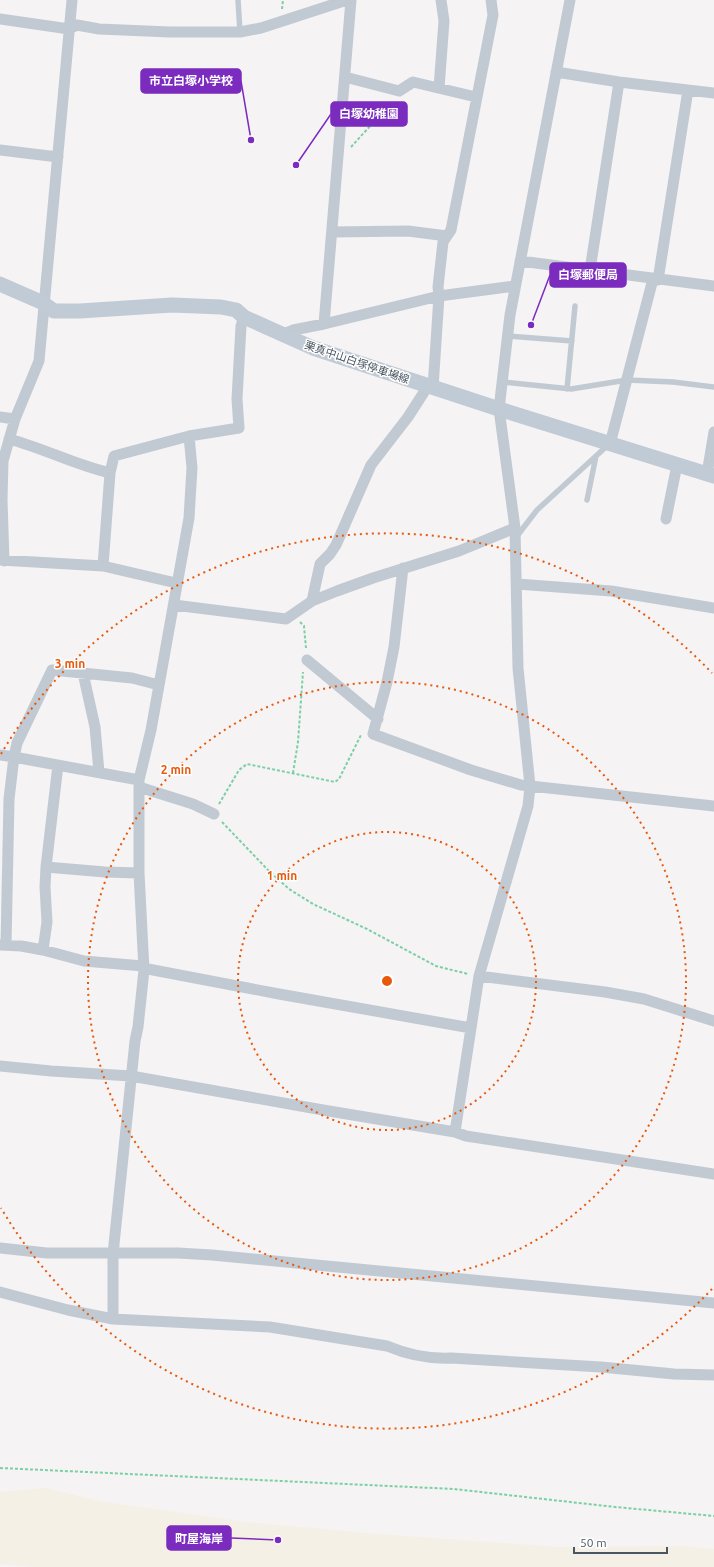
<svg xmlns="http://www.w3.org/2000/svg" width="714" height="1567" font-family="Ubuntu,'Noto Sans JP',sans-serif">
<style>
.sand{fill:#f5f0e5}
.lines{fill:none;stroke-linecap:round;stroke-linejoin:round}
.path{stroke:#7ad0a6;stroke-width:2;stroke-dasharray:3 2;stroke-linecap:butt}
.lane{stroke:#c1cad2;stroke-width:5.5}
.street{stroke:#c1cad2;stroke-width:11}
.secondary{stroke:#c1cbd6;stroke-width:15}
.ring{fill:none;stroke:#e8590c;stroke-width:2;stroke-dasharray:2 4}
.labels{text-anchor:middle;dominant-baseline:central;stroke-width:3;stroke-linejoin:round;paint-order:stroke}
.street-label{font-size:11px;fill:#4a5661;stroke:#fff}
.centre{fill:#e8590c;stroke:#fff;stroke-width:2}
.ring-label{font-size:12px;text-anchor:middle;font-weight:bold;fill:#e8590c;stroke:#fff;stroke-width:3;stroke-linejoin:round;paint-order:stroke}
.leader{fill:none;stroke:#7b2cbf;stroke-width:1.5}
.callout-dot{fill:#7b2cbf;stroke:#fff;stroke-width:1.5}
.callout{fill:#7b2cbf;stroke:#7b2cbf;stroke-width:1.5}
.callout-label{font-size:12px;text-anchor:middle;font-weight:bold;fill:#fff}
</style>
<rect width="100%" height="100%" fill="#f5f3f3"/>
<path class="sand" d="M46,1488L104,1502L246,1522L378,1534L559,1547L681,1546L714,1549V1567H34L0,1564V1492Z"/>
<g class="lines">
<path class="path" d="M282,9L283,0
M351,147L392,102
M300,622L304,626L306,648
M293,773L298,742L303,672
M219,804L239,770L247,764L335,782L339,779L361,735
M222,822L268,870L289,889L313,904L367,929L436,966L468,974
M0,1468L454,1489L615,1507L714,1516"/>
<path class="lane" d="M238,0L240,32
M507,336L572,341
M502,382L571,389L627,380L673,382L714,387
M567,389L575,306
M587,500L596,456
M517,536L537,510L608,445"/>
<path class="street" d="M0,19L69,29L77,25L99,29L170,32H240L261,28L347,0
M556,72L619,82L714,93
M345,77L399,91L413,82L476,97
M439,88L444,21L441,0
M0,150L58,157
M332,232L408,231L447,236
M520,261L714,286
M590,270L619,82
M658,280L688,90
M324,324L351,0
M283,334L293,330L324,324L439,296L515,286
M433,388L439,296L438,287L443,242L451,230L493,15L491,0
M0,417L15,419
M9,439C43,448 75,465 110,473
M610,444L653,279
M707,474L714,432
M666,519L677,465
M0,560L103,566L176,583
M4,561L2,500L3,461L15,419L39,361L72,0
M103,566L110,473L114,456L189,436L239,428L237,399L241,326L244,317
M403,568L394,647L387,682L373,734L471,770L521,785L714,806
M517,584L611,591L714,608
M312,601L320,564L330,554L336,545L371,465L408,417L428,386
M174,605L286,619L312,601L337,591L373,578L459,551L515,528
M307,660L378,719
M83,673L95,727L99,772
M0,755L14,757L17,743L52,670L132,678L159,685
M139,787L193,804L214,814
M46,867L105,872L139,873
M0,945L21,946L43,950L84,961L143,966
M6,945L9,799L14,757L139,780
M43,950L47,922L45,887L46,867L58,765
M144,970L148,969L279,994L471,1028
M479,976L605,992L644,999L714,1021
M0,1066L51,1071L131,1076L323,1110L455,1132L466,1136L714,1174
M455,1132L479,976L528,806L530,786L518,668L515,528L499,409L510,315L570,0
M0,1248L47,1253H178L212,1255L714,1303
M0,1292L68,1310L113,1319L270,1327L387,1346C406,1354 430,1359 451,1358L601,1367L674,1374L714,1375
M113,1319V1254L135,1041L138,1027L144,970L139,873V780L151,730L189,518L192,468L189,436"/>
<path class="secondary" d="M0,284L41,302L54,311H80L172,305L221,307L236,310L244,317L313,348L499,409L714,476"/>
</g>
<g class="ring">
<circle cx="387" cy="981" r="149"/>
<circle cx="387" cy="981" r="299"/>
<path d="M712 1289A448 448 0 0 1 1 1208M1 754A448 448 0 0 1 712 673"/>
</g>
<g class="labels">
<g class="street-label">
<text transform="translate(357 362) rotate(19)">栗真中山白塚停車場線</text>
</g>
</g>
<circle cx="387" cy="981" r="6" class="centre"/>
<g class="ring-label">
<text x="70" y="668">3 min</text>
<text x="176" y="774">2 min</text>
<text x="282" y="880">1 min</text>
</g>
<path class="leader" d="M251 140L241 81M296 165L331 114M531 325L550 275M278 1540L231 1538"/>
<g class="callout-dot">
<circle cx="251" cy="140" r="4"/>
<circle cx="296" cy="165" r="4"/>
<circle cx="531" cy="325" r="4"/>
<circle cx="278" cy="1540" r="4"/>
</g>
<g class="callout">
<rect x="141" y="69" width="100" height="24" rx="4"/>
<rect x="331" y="102" width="76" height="24" rx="4"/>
<rect x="550" y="263" width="76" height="24" rx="4"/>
<rect x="167" y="1526" width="64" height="24" rx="4"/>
</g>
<g class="callout-label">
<text x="191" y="85">市立白塚小学校</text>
<text x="369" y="118">白塚幼稚園</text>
<text x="588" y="279">白塚郵便局</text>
<text x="199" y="1543">町屋海岸</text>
</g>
<path d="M574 1547v6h93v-6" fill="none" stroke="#4a5661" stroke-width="2"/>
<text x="580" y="1547" font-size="12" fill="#4a5661" stroke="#ffffff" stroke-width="3" paint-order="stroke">50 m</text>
</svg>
